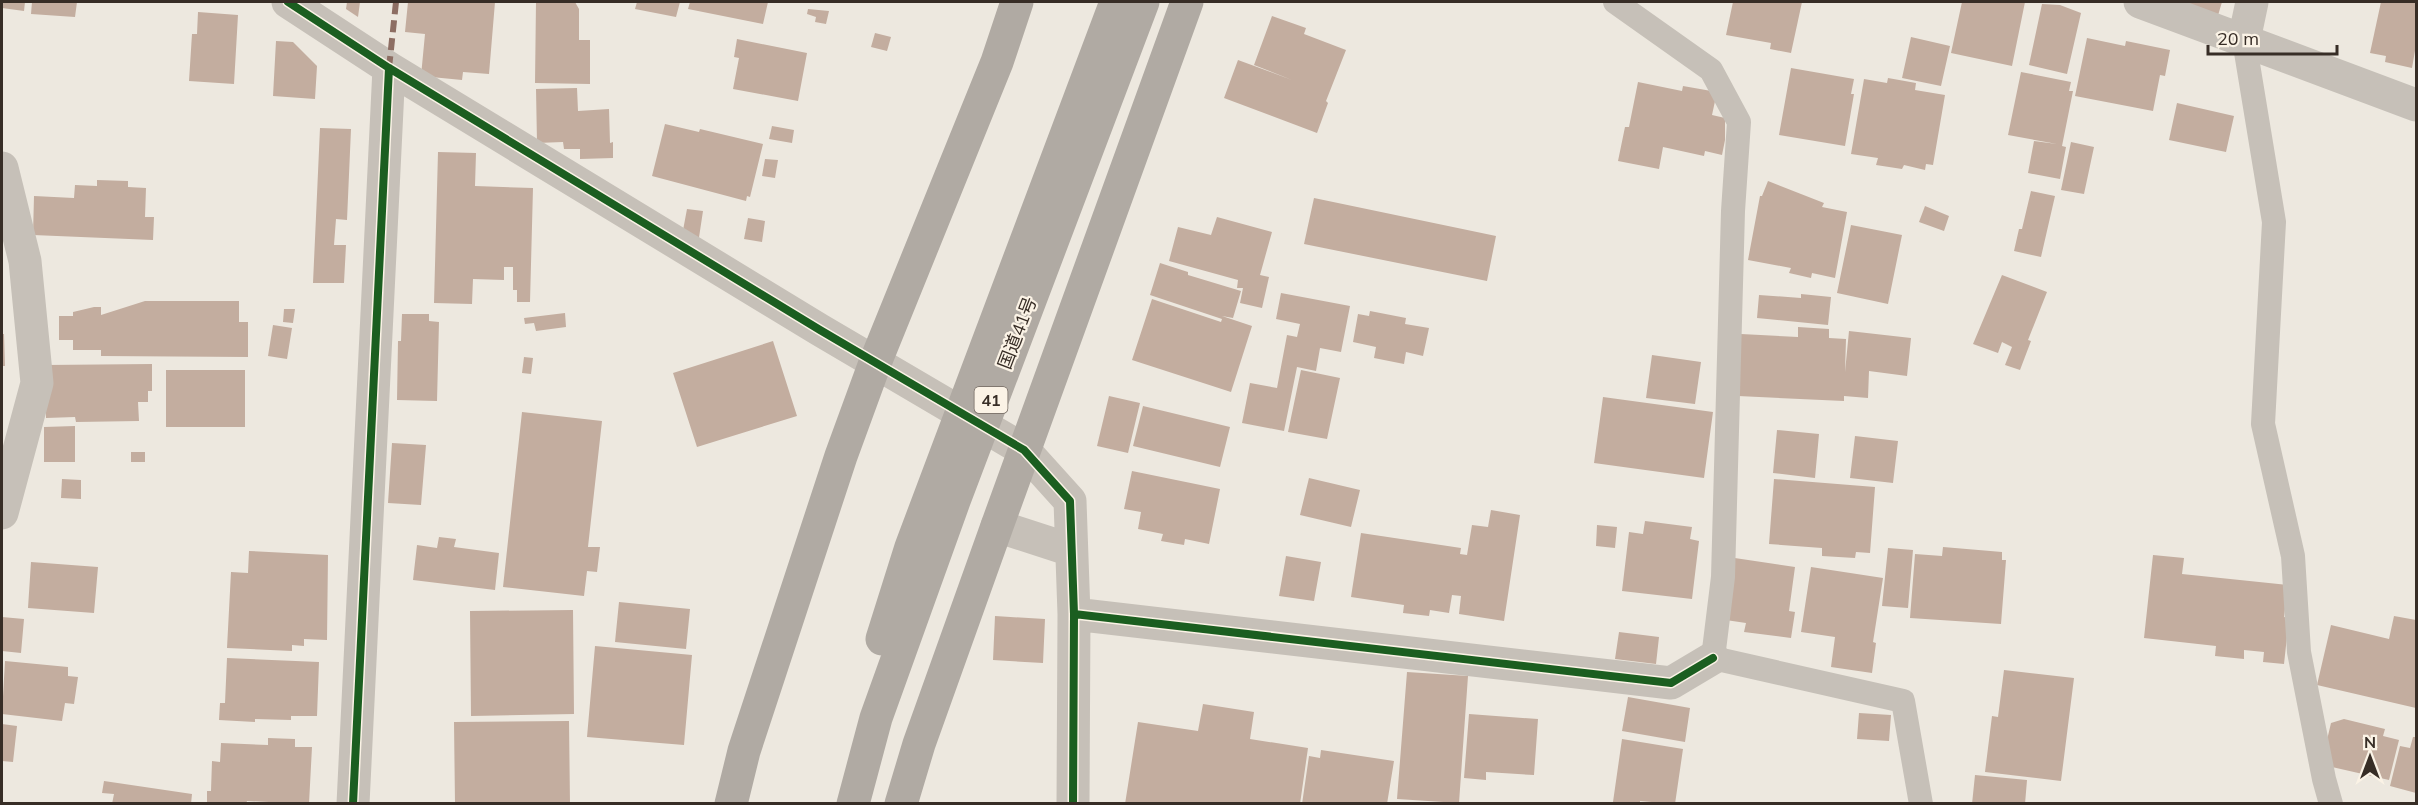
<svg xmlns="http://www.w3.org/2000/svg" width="2418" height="805" font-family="Mulish,'Noto Sans JP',sans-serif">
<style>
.building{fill:#c3ad9f}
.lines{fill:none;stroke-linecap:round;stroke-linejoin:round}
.service{stroke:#c6c0b8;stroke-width:24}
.minor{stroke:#c6c0b8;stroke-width:33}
.trunk{stroke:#b0aaa3;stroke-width:33}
.trunk-bridge{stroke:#b0aaa3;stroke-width:33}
.quiet{stroke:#8d6e63;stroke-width:6;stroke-dasharray:12 6;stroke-linecap:butt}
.cycleway-casing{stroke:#fbf3e6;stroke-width:11}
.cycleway{stroke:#1b5e20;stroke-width:8}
.labels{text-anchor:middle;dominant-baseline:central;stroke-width:4.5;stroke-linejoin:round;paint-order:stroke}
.shield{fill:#fbf3e6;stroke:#726860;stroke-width:1.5}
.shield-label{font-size:16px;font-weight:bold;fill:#372d26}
.street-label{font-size:18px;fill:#372d26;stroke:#fbf3e6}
</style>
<rect width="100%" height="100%" fill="#ede8df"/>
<path class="building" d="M2,2H25L24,11L2,8Z
M32,2H77L75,17L31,14Z
M347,2H360L358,17L346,9Z
M408,2H495L489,74L463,72L462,80L421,76L425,34L405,32Z
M536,2H575L579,9V40H590V84L535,83Z
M637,2H680L676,17L635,9Z
M690,2H768L763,24L688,9Z
M1733,2H1802L1791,53L1770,49L1771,43L1726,35Z
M1962,2H2025L2012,66L1951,53Z
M2179,2H2222L2216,22Z
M2381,2H2416V45L2412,68L2385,62L2386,56L2370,53Z
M2042,4L2060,5L2081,13L2067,74L2029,65Z
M808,9L829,11L826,24L815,22L816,17L807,14Z
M198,12L238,15L234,84L189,81L192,34H197Z
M1272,16L1306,28L1304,34L1346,50L1326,101L1328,103L1317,133L1224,98L1238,60L1292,80L1254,65Z
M875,33L891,37L887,51L871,47Z
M1911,37L1950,46L1941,86L1902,78Z
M2087,38L2125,46L2126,41L2170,50L2165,76L2160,75L2153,111L2075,96Z
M737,39L807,53L798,101L733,89L739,58L734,57Z
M276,41L293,42L317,66L315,99L273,96Z
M1791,68L1854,79L1851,94H1854L1845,146L1779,135Z
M2021,72L2071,82L2069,91H2073L2062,146L2066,147L2060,179L2028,173L2034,141L2057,144L2008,135Z
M1888,78L1916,83L1915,90L1945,95L1933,165L1926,164L1925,170L1904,165L1902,169L1876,165L1878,158L1851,154L1864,79L1887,83Z
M1638,82L1682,91L1683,86L1717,92L1712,115L1725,118V140L1722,155L1705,151L1704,156L1663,147L1659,169L1618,161L1625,127H1629Z
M577,88L578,111L609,109L610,143L613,142V158L580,159V149H564L563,142L537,143L536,89Z
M2177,103L2234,116L2226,152L2169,140Z
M665,124L699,132L700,129L763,144L750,197L747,196L746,201L652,176Z
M772,126L794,130L792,143L769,139Z
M320,128L351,129L347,220L336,219L334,245H346L344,283H313Z
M2071,142L2094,147L2084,194L2061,190Z
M438,152L476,153L475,186L533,188L530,302H517V290H513V267H504V280L473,279L472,304L434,303Z
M765,159L778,160L775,178L762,176Z
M97,180L128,181V187L146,188L145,217H154L153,240L33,235L34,196L74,198L75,185L97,186Z
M1768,181L1824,203L1822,207L1847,212L1835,278L1812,273L1811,278L1789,273L1791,268L1748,260L1760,196H1762Z
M2031,191L2055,196L2041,257L2014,251L2019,229H2022Z
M1314,198L1496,236L1487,281L1304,244Z
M1925,206L1949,216L1944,231L1919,222Z
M687,209L703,211L698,244L681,241Z
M1217,217L1272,232L1260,275L1269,277L1262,308L1240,303L1243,288H1237L1238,280L1169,261L1178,227L1211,235Z
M748,218L765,221L762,242L744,239Z
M1851,225L1902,235L1888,304L1837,293Z
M1160,263L1188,272V275L1241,291L1233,318L1222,316L1252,326L1231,392L1132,360L1152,299L1221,322L1222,319L1150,295Z
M2002,275L2047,292L2028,340L2031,341L2020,370L2005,365L2012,347L2002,342L1998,353L1973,344Z
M1281,293L1350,306L1341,352L1320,348L1316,371L1297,367L1284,431L1242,423L1250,383L1277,388L1287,335L1297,337L1300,324L1276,319Z
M1801,294L1831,297L1828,325L1757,318L1759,295L1801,298Z
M145,301H239V322H248V357L101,356V350H73V340H59V316H73V312L94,307H101V315Z
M284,309H295L293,323L283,322Z
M1370,311L1406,318L1405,324L1429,328L1423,356L1406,352L1404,364L1374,358L1376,347L1353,342L1358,314L1369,316Z
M565,313L566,327L536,331L534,323L525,324L524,318Z
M402,314H429V321L439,322L437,401L397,400L398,341H401Z
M273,325L292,328L287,359L268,356Z
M1798,327L1829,329V338L1846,339L1845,372L1849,331L1911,338L1907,376L1869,371L1868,398L1844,396V401L1738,396L1741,334L1798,337Z
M2,334H4L5,366H2Z
M773,341L797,416L697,447L673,373Z
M1652,355L1701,362L1695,404L1646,398Z
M524,357L533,358L531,374L522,373Z
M152,364V391H148V402H138L139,421L76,422L75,417L46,418L45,365Z
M166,370H245V427H166Z
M1301,370L1340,378L1327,439L1288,432Z
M1109,396L1140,403L1128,453L1097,446Z
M1603,397L1713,412L1704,478L1594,463Z
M1143,406L1230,427L1220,467L1133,446Z
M522,412L602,421L588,547H600L597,572L587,571L584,596L503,587Z
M75,426V462H44V427Z
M1777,430L1819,434L1815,478L1773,473Z
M1855,436L1898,441L1893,483L1850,478Z
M392,443L426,445L421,505L388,503Z
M131,452H145V462H131Z
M1132,471L1220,489L1209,544L1185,539L1184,545L1161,541L1163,534L1138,529L1141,512L1124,509Z
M1309,478L1360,490L1351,527L1300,515Z
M62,479L81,480V499L61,498Z
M1774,479L1875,487L1870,553L1856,552L1855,558L1822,556V548L1769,544Z
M1491,510L1520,515L1504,621L1459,614L1461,596L1452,595L1449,613L1430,610L1429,616L1403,613L1404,605L1351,597L1361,533L1461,548L1460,554L1467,555L1472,525L1488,527Z
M1645,521L1692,527L1690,539L1699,541L1692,599L1622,591L1629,532L1643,534Z
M1597,525L1617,527L1615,548L1596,546Z
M439,537L456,539L454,547L499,553L495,590L413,580L417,545L437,548Z
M1943,547L2002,552V560H2006L2001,624L1910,618L1915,554L1942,556Z
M1888,548L1913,550L1908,608L1882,606Z
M249,551L328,555L327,640L304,639V646L292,645V651L227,648L231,572L248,573Z
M2153,555L2184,558L2182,574L2288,585L2284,617L2289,618L2284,664L2263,662L2264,652L2244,650V659L2215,656L2216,646L2144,638Z
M1286,556L1321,562L1314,601L1279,596Z
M1728,557L1795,567L1789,611L1795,612L1791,638L1744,632L1746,623L1719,619Z
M31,562L98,567L94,613L28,608Z
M1811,567L1883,578L1873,642L1876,643L1872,673L1831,667L1835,637L1801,632Z
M619,602L690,609L686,649L615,642Z
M573,610L574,714L471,716L470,611Z
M995,616L1045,619L1043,663L993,660Z
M2394,616L2416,620V708L2317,685L2331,625L2389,639Z
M2,617L24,619L21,653L2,651Z
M1619,632L1659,637L1656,664L1615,659Z
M595,646L692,655L684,745L587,737Z
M227,658L319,662L317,716H291V720L255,719V722L219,720L220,703H225Z
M5,661L68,667V676L78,677L74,704L65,703L62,721L2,714Z
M2004,670L2074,678L2061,781L1985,772L1992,716L1998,717Z
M1407,672L1468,676L1459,803L1397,799Z
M1628,697L1690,708L1685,742L1622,731Z
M1203,704L1254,712L1250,739L1308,748L1300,804H1125L1138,722L1198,731Z
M1859,713L1891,715L1889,741L1857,739Z
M1469,714L1538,719L1534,775L1486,772V780L1464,778Z
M2344,719L2385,729L2383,736L2399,740L2389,780L2332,767L2327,740L2331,723Z
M569,721L570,804H455L454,722Z
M2,724L17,726L13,762L2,761Z
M2413,737H2416V793L2390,786L2400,746L2410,748Z
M268,738L295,739V747H312L309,804L247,801L246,804H207V791H211L212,761L220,762L221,743L268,745Z
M1622,739L1683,749L1675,804L1640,801V804L1613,802Z
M1321,750L1394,761L1387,804H1302L1309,756L1320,758Z
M1975,775L2027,780L2025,804H1972Z
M104,781L192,794L191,804H112L114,794L102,793Z"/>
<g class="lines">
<path class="service" d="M1615,2L1711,70L1739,122L1733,211L1723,577L1713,658L1903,701L1921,804
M2244,40L2274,222L2263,424L2293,556L2299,652L2324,779L2331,804"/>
<path class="minor" d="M288,2L389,68L820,330L1024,450L1070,501L1074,614L1073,804
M2140,2L2416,105
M2244,40L2252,2
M2,168L25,261L37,383L2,513
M997,526L1071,550
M1074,614L1671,683L1713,658
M353,804L389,68"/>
<path class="trunk" d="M731,804L744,751L841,456L875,363L997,62L1017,2
M901,804L919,744L997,526L1187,2"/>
<path class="trunk-bridge" d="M882,639L911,547L1116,2
M853,804L876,718L954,501L1143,2"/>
<path class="quiet" d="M389,68L396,2"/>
<g class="cycleway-casing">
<path id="cycleway" d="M288,2L389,68L820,330L1024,450L1070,501L1074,614L1073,804
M1074,614L1671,683L1713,658
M353,804L389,68"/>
</g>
<use href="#cycleway" class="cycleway"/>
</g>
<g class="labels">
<rect class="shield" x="974.5" y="387" width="33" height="26" rx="4.5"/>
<g class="shield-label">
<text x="991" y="400">41</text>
</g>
<g class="street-label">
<text transform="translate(1017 333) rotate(-69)">国道41号</text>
</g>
</g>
<rect width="2418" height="805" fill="none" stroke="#372d26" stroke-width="6"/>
<g transform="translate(2370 757)" stroke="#fbf3e6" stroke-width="4.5" paint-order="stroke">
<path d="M0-4.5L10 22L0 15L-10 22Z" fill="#372d26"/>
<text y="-9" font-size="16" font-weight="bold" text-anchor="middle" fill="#372d26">N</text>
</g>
<path d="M2208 45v9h129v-9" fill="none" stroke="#372d26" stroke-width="3"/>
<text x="2217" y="45" font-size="18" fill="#372d26" stroke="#fbf3e6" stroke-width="4.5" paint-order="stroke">20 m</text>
</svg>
